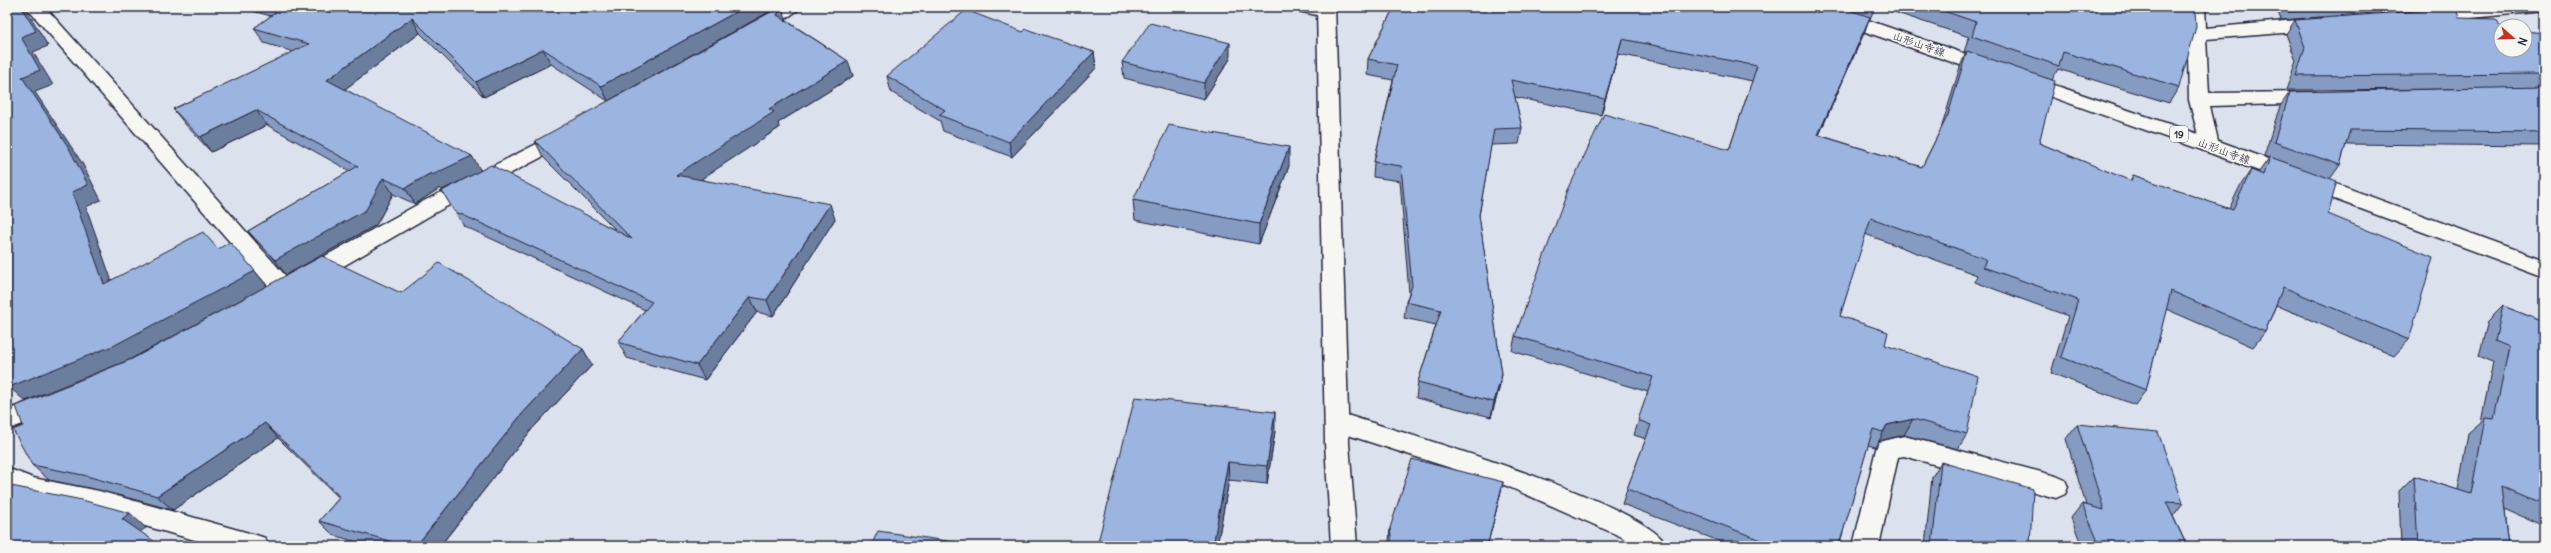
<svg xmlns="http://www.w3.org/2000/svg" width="2551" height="553" font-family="Delius,'Klee One',sans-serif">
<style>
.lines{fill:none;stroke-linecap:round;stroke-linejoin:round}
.lane-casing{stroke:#22223b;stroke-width:3}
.street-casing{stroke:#22223b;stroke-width:3}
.primary-casing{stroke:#22223b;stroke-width:3}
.lane{fill:#f6f6f2;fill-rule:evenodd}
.street{fill:#f6f6f2;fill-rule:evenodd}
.primary{fill:#f6f6f2;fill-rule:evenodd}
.wall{fill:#859bc1;stroke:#22223b}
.shaded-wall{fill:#6c7e9d;stroke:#22223b}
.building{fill:#9bb4e0;stroke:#22223b}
.labels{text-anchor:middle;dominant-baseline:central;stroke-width:3;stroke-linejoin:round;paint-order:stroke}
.shield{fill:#f6f6f2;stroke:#626272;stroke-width:1}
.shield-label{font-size:10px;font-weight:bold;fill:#22223b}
.street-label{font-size:11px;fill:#22223b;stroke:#f6f6f2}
</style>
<rect width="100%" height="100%" fill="#dbe2ed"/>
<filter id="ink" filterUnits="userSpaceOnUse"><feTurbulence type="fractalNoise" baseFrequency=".025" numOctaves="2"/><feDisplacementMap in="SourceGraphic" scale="8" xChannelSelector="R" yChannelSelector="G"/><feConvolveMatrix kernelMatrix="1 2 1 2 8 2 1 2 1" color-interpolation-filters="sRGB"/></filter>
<g filter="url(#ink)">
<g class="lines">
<g class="lane-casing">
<path id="lane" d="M26,7H45L292,283L295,289L292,295L284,297L276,295Z
M780,7H802L766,33H752L750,29L752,25Z
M1295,7H1332L1335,11L1332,15L1326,17L1298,11Z
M2187,7H2205L2206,28L2320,18L2327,20L2329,24L2327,28L2320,30L2206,39L2209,93L2315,92L2322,93L2325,98L2322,103L2210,106L2219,145L2216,150L2209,152L2202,150L2189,100Z
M2469,7H2544V11L2428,22L2422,20L2419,16L2422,12L2428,10Z
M566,129L573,131L576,136L573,141L438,211L316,282L308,284L300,282L297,276L300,270L424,201Z
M46,395L54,398L58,405L54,412L7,430V410Z
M1337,412C1393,430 1646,502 1667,546H1634L1622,537L1507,486L1329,429L1325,422L1329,415Z
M1904,436L2056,476L2065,480L2068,487L2065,494L2056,498L1904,456L1898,457L1879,546H1853L1876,449L1879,442Z
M7,468L33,478L99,491L256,535L265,538L269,546H216L99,513L29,499L7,489Z"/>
</g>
<g class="street-casing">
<path id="street" d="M1317,7H1335L1349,443L1357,546H1331L1325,443Z"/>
</g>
<g class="primary-casing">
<path id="primary" d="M1803,7H1830L1997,65L2000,69L1997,73L1990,75L1983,73L1806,11Z
M2025,75L2216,140L2544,260V277L2202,150L2018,85L2015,81L2018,77Z"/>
</g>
<use href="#lane" class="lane"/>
<use href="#street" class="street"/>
<use href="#primary" class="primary"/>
</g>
<path class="wall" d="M237,7H778L608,101L551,64L484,97L420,33L345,89L481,170L616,230L543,157L535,141L787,21L848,61L853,76L778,123L779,128L700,179L835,219L773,316L757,312L705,380L627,358L618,342L645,310L464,226L442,191L467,178L442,190L440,188L415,204L393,194L376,225L286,275L260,246L248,231L350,171L267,125L211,152L185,124L173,109L294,52L264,43L254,28L271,16Z
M1394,7H1875L1870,19H1869L1864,33L1819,135L1922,167L1941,129L1960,67L1966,52H1964L1969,37L1879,7H2190L2179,87L2169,103L2058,69L2052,80L2039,143L2130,181L2133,175L2229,209L2240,186L2251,170L2258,173L2269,158L2264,156L2280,106L2290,92L2470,89L2286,90L2296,61L2286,34L2295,20L2459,18L2501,50L2544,33V146L2346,144L2340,165L2330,179L2328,214L2409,340L2394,356L2276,305L2265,332L2253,347L2166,309L2146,390L2135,405L2051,373L2068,316L1975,282L1977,275L1865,234L1840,316L1885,345L1967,434L1958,449L1904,435L1879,441L1875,447L1868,445L1840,542L1851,546H1732L1622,504L1627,489L1646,439L1634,435L1648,392L1512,351L1515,336L1729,150L1752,81L1618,54L1601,115L1515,97L1522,128L1519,144L1491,145L1479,216L1502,374L1499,389L1491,417L1416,398L1418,382L1436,325L1404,318L1406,302L1409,293L1400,181L1373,177L1374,162L1393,80L1367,75L1368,59Z
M2276,7H2441V8L2281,20Z
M1023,32L1094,52L1096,68L1012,157L943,131L940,121L891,92L887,76Z
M1230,59L1204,99L1124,78L1122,62Z
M1289,166L1259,244L1135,220L1133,200Z
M401,293L583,349L592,365L532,429L440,546H370L333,535L319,521L339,498L278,438L173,510L99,490L49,480L32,465Z
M2503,306L2544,322V526L2505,509L2509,546H2401L2399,491L2414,476L2458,490L2468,433L2481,422L2493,362L2479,356L2488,321Z
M2077,424L2183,503L2173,516L2187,546H2082L2071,518L2082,504L2086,505L2066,439Z
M1275,431L1267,484L1229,480L1217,546H1097Z
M1941,462L2030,545L2029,546H1925L1932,477Z
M1503,482L1488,543L1502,546H1389V541L1390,528Z"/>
<path class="shaded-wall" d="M21,7H23L29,14L48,46L33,52L53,85L35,92L82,163L101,200L86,207L118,299L104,284L22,77L21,37Z
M745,7H778L608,101L601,86Z
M782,7L787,22L777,15Z
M1870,17L1864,33L1812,151L1818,135Z
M412,18L420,33L337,95L327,80Z
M1622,39L1618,54L1601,115L1605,99Z
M1230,43V59L1204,99V83Z
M543,49L551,64L484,97L476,82Z
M1094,52L1096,68L1012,157L1009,142Z
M848,61L853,76L778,123L779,128L683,191L676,175L769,109Z
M256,110L267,125L211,152L200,137Z
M1289,147V166L1259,244V224Z
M472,156L481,171L442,190L440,188L415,204L405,188L431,173Z
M383,178L393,194L376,225L286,275L275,260Z
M830,204L835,219L773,316L767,300Z
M255,271L267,286L129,360L25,401L9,387Z
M750,297L757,312L705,380L697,365Z
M583,349L592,365L532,429L440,546H416L522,414Z
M1502,374L1499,389L1491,417L1494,402Z
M1275,412V431L1267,484V466Z
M1913,419L1904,435L1879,441L1887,425Z
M265,423L278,438L173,510L157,496Z
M1228,462L1229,480L1217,546H1213Z
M1503,482L1500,496L1487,546Z
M130,513L146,528L138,533L122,519Z"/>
<path class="building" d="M7,7H21L36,31L21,37L40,70L22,77L69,148L88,185L72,192L104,284L203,232L218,249L230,242L255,271L115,345L9,387L7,381Z
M283,7H745L601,86L543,49L476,82L412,18L327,80L472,156L432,175L431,173L405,188L383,178L366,210L275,260L248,231L358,166L256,110L200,137L173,109L309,44L254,28Z
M780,7H782L777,15L848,61L769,109L774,112L676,175L830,204L767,300L750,297L697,365L618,342L652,302L454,211L442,191L491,165L632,239L535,141Z
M1394,7H1841L1870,17L1818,135L1922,167L1948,115L1967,51L2055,81L2039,143L2131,181L2133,175L2233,210L2251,170L2264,175L2270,157L2337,181L2328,214L2433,257L2409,340L2283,287L2265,332L2171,291L2146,390L2061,357L2078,300L1983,267L1986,259L1871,218L1840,316L1888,332L1885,345L1978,376L1967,434L1913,419L1887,425L1883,432L1873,429L1840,542L1851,545V546H1762L1764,541L1627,489L1651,425L1638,420L1653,377L1515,336L1568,190L1604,114L1729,150L1757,66L1622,39L1605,99L1511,80L1522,128L1494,129L1479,215L1502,374L1494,402L1418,382L1441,310L1406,302L1412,286L1401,166L1374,162L1397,65L1368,59Z
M1932,7H2190V9L2195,10L2196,27L2179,87L2063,52L2059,66L1972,36L1976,22Z
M2285,7H2344L2287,12Z
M2456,8L2459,18L2496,19L2501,27V50H2525V31L2544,33V74L2296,76L2305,47L2295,20Z
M966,10L1023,32L1026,29L1094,52L1009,142L939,115L945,110L887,76Z
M1150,23L1230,43L1204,83L1122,62Z
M2544,87V132L2350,130L2340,165L2274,142L2290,92Z
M1169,125L1289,147L1259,224L1133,200Z
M322,256L401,293L439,263L583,349L522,414L416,546H407L319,521L340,497L265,423L157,496L83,475L32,465L13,430L23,426L16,406L132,359Z
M2503,306L2544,322V504L2502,486L2509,546H2418L2414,476L2471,494L2485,418L2494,419L2509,347L2495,341Z
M1135,397L1275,412L1267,466L1228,462L1213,546H1097Z
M2077,424L2158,432L2183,503L2166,502L2187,546H2100L2082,504L2104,510Z
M1412,459L1503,482L1488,543L1502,546H1392L1390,528Z
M1941,462L2033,489L2030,545L2023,543V546H1932Z
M11,486L82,500L130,513L122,519L161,546H7V488Z
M878,531L954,542L953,546H871Z"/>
</g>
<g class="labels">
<rect class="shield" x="2170" y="126" width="18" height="16" rx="3"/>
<g class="shield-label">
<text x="2179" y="134">19</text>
</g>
<g class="street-label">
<text transform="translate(1919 44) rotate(19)">山形山寺線</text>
<text transform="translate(2224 151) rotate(20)">山形山寺線</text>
</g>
</g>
<rect width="2551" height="553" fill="none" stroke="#f6f6f2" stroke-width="24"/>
<rect x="12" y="12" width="2527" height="529" fill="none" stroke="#22223b" stroke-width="1.5" filter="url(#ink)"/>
<g transform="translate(2513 38) rotate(110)"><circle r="19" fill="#f6f6f2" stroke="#a1a1a9"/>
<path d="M0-3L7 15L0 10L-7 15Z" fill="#c8321e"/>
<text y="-6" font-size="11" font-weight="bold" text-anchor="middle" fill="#22223b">N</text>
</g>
</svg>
